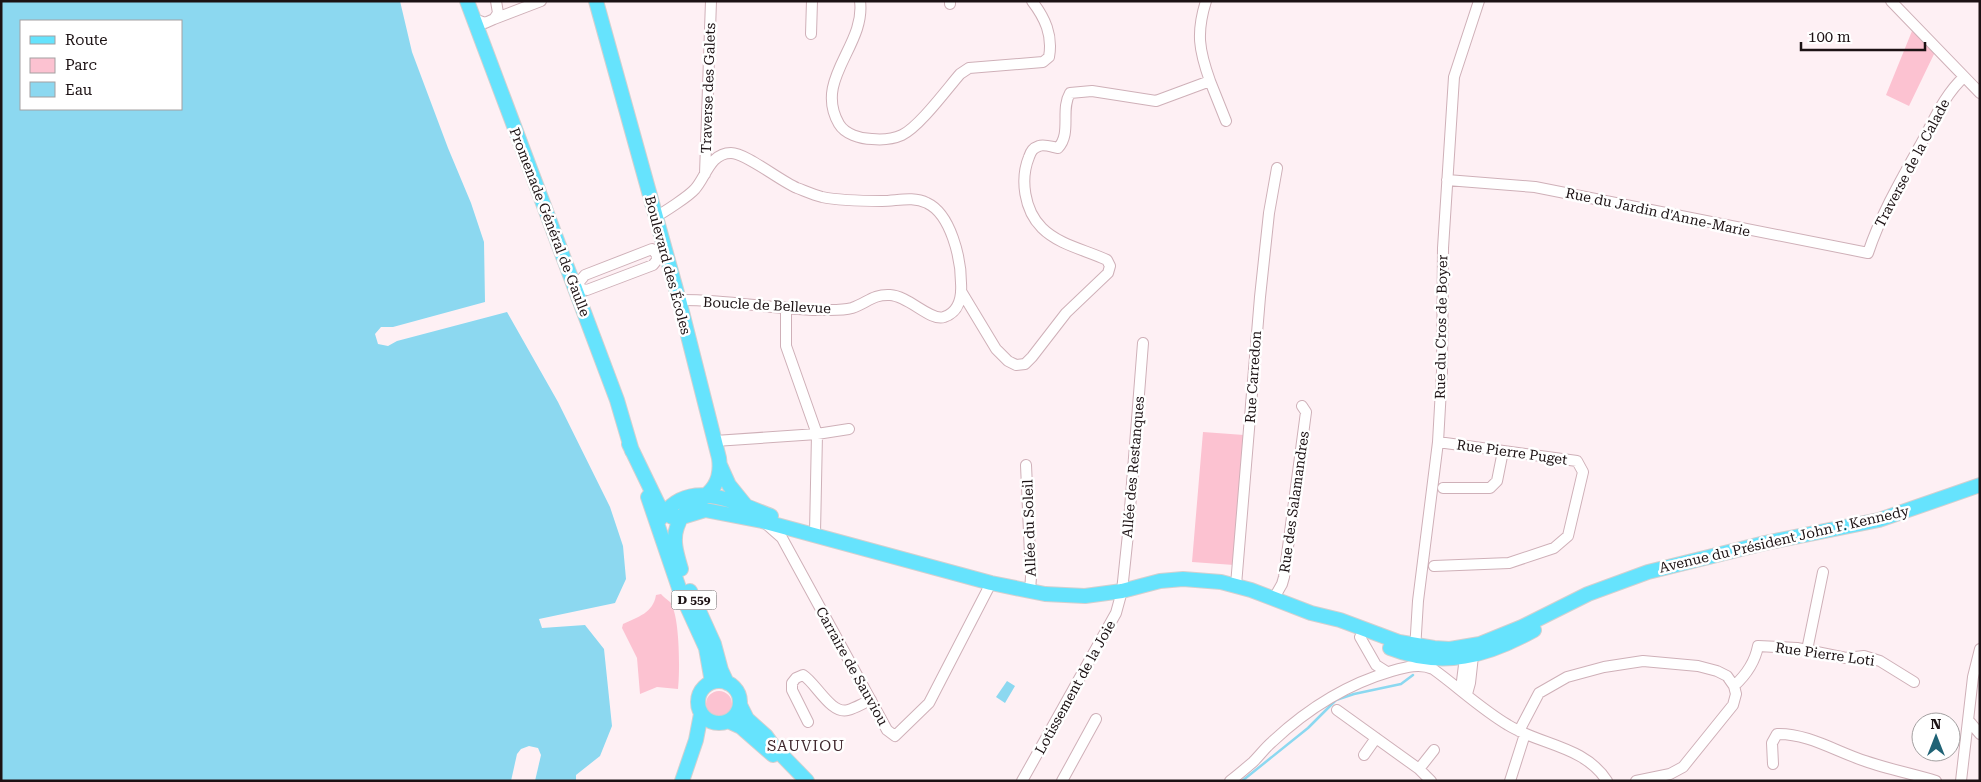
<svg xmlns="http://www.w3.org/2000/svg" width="1981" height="782" font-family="'Roboto Serif',serif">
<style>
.green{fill:#fcc2d1}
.water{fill:#8cd8f0;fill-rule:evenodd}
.pier{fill:#fef0f4}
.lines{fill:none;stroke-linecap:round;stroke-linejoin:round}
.stream{stroke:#8cd8f0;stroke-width:2.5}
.minor-casing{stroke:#cfb0b8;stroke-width:12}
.major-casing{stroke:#d2d0d0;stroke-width:16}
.minor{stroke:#fff;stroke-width:10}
.major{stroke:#66e3fd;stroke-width:14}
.labels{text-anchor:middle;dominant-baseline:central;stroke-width:5;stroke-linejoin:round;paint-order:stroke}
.shield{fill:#fff;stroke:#60595a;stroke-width:1}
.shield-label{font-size:12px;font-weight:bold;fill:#1c1214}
.street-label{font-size:14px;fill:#1c1214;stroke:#fff}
.neighbourhood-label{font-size:15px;letter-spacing:1px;fill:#40282e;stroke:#fff}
</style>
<rect width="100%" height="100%" fill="#fef0f4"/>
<path class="green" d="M1912,31L1935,52L1909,106L1886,95Z
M1203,432L1244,435L1234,565L1192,562Z
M661,594C663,597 667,599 670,602C680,615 680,671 678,689L657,687L640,694L637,658L622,628L623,624C638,617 653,613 656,595Z
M706 704a13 13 0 1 1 26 0a13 13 0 1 1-26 0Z"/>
<path class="water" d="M1,1H400L412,52L448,148L471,203L484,242L485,302L393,327H381L375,334L378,344L388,346L397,341L507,312L558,402L610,507L623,546L626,579L615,603L539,619L542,628L585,625L604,649L612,726L600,756L576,775V781H1ZM21,21H181V109H21Z
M1007,681L1015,686L1005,703L996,697Z"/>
<path class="pier" d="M529,746L538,748L541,755L535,781H511L517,754L521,749Z"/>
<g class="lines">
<path class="stream" d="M1242,781L1308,728L1336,700L1354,694L1401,684L1413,675"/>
<g class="minor-casing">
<path id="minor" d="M860,1C866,46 813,79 839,124C845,134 860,139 872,139C882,140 893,139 902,135C919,127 947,89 960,74L969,68L1043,62L1049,57C1053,35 1045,18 1032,1
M950,1V4
M1891,1L1980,93
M474,19L485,23L494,19L498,13L496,1
M494,19L541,1
M811,34L812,1
M1210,81L1226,121
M705,174L711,1
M1447,180L1535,187L1868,253C1881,214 1902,178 1922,142C1934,120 1945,94 1964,77
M655,217C663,213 689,196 695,189C706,177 710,153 731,153C746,153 780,181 797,188C805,191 814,195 822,197C841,201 863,201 882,201C897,201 913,196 927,203C951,214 961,259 961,283C962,297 959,312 944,317C931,322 909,296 890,295C873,294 867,303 852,308C845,310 836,310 829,310C779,311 729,299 679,300
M652,249L657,255V260L653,265L587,290L575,287L585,275Z
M961,291L996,349L1008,361L1016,365L1025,364L1032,357L1066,313L1108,273L1110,266L1107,260C1086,250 1059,245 1042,228C1024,210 1020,179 1029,157C1031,151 1033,148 1039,146C1044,144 1052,147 1058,148C1072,133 1060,110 1070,93L1092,91L1156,101L1210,81C1199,50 1196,33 1206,1
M786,307V346L817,434L815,533
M715,441L817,434L849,429
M1026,465L1031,577L1030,591
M1443,488H1490L1497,481L1503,451
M765,523L782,538L887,730L895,736L929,703L991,583
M1434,566L1509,563L1554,548L1568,536L1583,472L1577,461L1438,442
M1236,585L1260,297L1269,213L1277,168
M1274,598L1282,584L1284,577L1306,412L1302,406
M1360,637L1376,665L1387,672
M1415,650L1418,601L1438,442L1442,371L1443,248L1454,77L1479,1
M1807,650L1823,572
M1461,689L1465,657L1469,652
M1467,694L1470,683L1473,656L1468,652
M1337,710L1419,769L1431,781
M1969,721L1980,734
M808,722L792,690V683L796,678L803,675C816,683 831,715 848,710C856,708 863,703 871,700
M1519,731L1539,693L1567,677L1604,667L1643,661L1698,666L1717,671L1727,676L1734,686C1746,675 1755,662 1758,646L1797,648L1846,658L1864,656L1880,661L1914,682
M1364,755L1376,738
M1773,764L1772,743L1777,734C1807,733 1837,752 1865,761C1888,769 1913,774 1936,781
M1419,769L1434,750
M1022,781L1116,613L1122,591L1128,534L1143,343
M1062,781L1096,719
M1230,781C1238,775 1246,768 1253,762C1260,755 1265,748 1272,742C1306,710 1347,684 1392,671C1406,667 1420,663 1433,669C1458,687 1481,709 1508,725C1540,745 1585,746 1607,781
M1510,781L1525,734
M1636,781L1670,774L1683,767L1733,705L1736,694L1734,686
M1961,781L1973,677L1980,649"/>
</g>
<g class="major-casing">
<path id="major" d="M467,1L617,400L632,451
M596,1L679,300L719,458C725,500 685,499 677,527C672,541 677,555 681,569
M629,444L658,504L664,512L672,517H682L705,510L762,521L991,583L1045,594L1085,596L1122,591L1160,581L1183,579L1221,582L1251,590L1311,613L1340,620L1399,642L1434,648L1450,649L1480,644L1522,627L1588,594L1648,572L1765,543L1879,520L1980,485
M720,465L729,485L746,506
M648,497L680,591L706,648L712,682
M660,519C688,476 734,502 771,516
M690,591L714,644L721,670L727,683
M1390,648C1443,669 1487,656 1534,630
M698 702a21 21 0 1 1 42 0a21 21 0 1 1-42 0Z
M740,705L747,719L766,736L774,747L807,781
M728,721L741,727L773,755
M682,781L696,740L701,714"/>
</g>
<use href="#minor" class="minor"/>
<use href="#major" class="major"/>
</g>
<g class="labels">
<rect class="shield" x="671.5" y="590.5" width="45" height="19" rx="4"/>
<g class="shield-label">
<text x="694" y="600">D 559</text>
</g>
<g class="street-label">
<text transform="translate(708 88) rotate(-88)">Traverse des Galets</text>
<text transform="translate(1912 163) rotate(-62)">Traverse de la Calade</text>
<text transform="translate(1658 212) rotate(12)">Rue du Jardin d'Anne-Marie</text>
<text transform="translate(550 222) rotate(69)">Promenade Général de Gaulle</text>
<text transform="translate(668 265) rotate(75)">Boulevard des Écoles</text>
<text transform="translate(767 305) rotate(3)">Boucle de Bellevue</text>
<text transform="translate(1441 327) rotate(-89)">Rue du Cros de Boyer</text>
<text transform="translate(1253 377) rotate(-86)">Rue Carredon</text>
<text transform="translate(1512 452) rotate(8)">Rue Pierre Puget</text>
<text transform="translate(1133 467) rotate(-85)">Allée des Restanques</text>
<text transform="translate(1294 502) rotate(-82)">Rue des Salamandres</text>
<text transform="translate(1029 528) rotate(-92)">Allée du Soleil</text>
<text transform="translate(1784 539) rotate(-13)">Avenue du Président John F. Kennedy</text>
<text transform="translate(1825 654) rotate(8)">Rue Pierre Loti</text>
<text transform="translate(852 666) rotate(61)">Carraire de Sauviou</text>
<text transform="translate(1075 687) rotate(-61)">Lotissement de la Joie</text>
</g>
<g class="neighbourhood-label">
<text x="806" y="746">SAUVIOU</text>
</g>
</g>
<rect width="1981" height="782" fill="none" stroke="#1c1214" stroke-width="5"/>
<rect x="20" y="20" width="162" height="90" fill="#ffffff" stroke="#a4a0a1"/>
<rect x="30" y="36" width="25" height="8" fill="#66e3fd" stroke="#a4a0a1"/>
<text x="65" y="45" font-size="15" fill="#1c1214">Route</text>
<rect x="30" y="58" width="25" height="15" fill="#fcc2d1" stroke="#a4a0a1"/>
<text x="65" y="70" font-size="15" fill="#1c1214">Parc</text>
<rect x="30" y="82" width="25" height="15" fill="#8cd8f0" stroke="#a4a0a1"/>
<text x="65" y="95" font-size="15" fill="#1c1214">Eau</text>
<g transform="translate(1936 737)"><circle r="24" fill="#ffffff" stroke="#a4a0a1"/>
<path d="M0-4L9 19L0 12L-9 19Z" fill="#1f6275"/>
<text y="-8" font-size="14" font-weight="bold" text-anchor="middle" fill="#1c1214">N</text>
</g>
<path d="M1801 42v8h124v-8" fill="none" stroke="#1c1214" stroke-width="2.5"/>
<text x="1808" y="42" font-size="15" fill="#1c1214" stroke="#ffffff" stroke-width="4" paint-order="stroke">100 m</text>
</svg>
